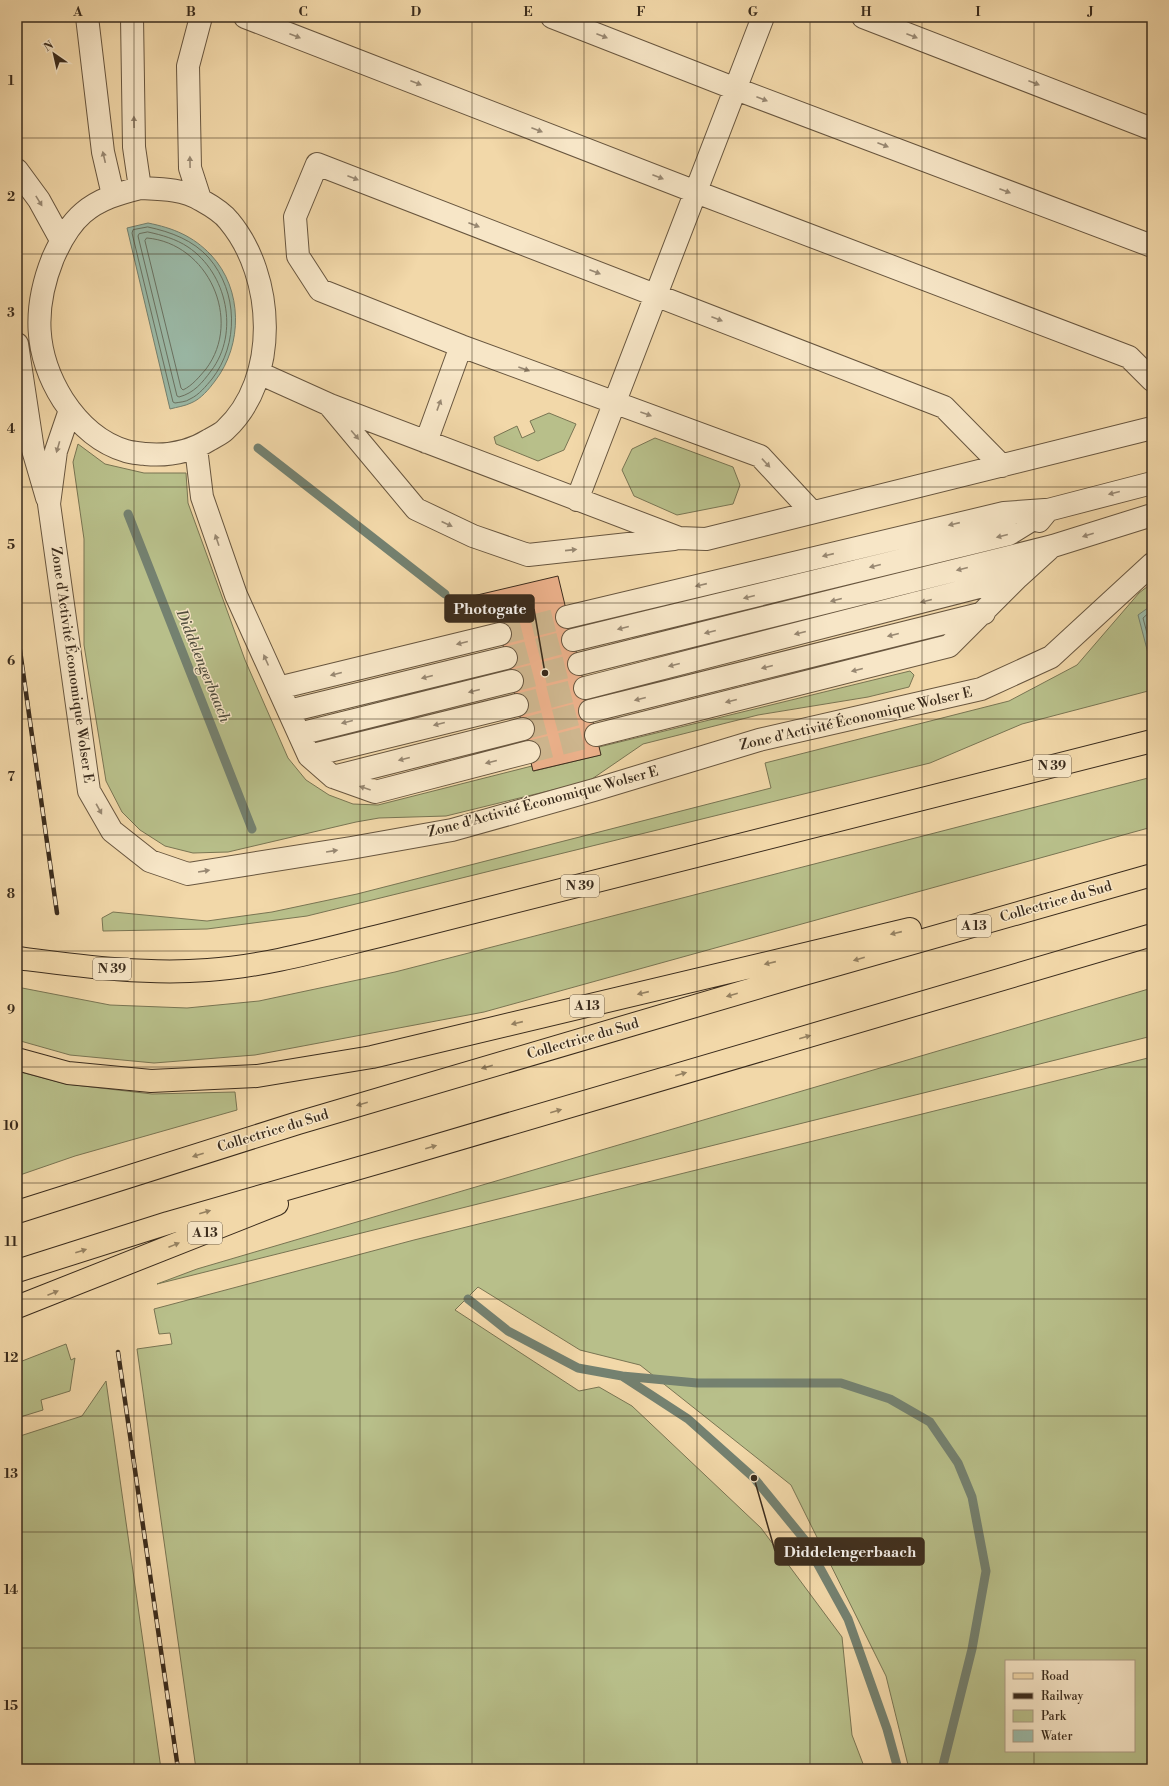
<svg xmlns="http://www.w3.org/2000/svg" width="1169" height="1786" font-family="'Libre Bodoni',serif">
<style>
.green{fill:#b8bf8a;stroke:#797553;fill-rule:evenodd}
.water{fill:#9bbaa8;stroke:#748170}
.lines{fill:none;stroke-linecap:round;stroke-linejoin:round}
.shore{stroke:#6a7262;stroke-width:1}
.stream{stroke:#748170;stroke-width:9}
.building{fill:#ebb08a;stroke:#3a2b1c}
.minor-tunnel{stroke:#cdb58d;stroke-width:22;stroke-dasharray:22 11;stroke-linecap:butt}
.minor-casing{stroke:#68563f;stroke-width:24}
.major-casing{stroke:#3a2b1c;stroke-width:24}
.highway-casing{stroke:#3a2b1c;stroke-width:24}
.minor{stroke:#f7e6c7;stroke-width:22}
.major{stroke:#f2d8a9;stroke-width:22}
.highway{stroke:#f2d8a9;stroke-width:22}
.rail-casing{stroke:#3a2b1c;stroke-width:4.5}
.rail{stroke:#f7e6c7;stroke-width:3;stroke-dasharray:9;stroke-linecap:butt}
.oneway{fill:#988872}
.oneway2{fill:#968262}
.grid{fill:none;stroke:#3a2b1c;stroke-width:1;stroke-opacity:0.55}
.labels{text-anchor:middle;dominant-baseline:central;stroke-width:3;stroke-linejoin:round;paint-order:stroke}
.shield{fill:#f7e6c7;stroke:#73634f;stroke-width:1}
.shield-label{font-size:13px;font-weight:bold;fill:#3a2b1c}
.street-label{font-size:14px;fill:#3a2b1c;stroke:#f7e6c7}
.water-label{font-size:15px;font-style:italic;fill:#524f3f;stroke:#f7e6c7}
.leader{fill:none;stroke:#3a2b1c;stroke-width:1.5}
.callout-dot{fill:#3a2b1c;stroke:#f7e6c7;stroke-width:1.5}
.callout{fill:#3a2b1c;stroke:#3a2b1c;stroke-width:1.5}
.callout-label{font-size:15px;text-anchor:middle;font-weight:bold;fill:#fff}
.neatline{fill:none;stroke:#3a2b1c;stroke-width:1.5}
.grid-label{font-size:13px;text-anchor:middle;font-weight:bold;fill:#3a2b1c}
</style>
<rect width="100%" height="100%" fill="#f2d8a9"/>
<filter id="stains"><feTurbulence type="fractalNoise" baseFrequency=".005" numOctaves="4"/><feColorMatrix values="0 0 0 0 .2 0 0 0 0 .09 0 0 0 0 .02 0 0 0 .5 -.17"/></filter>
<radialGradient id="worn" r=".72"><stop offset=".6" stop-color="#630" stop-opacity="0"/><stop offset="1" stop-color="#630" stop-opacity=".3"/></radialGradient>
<path class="green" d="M549,413L576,424L564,450L538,461L496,444L494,437L517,426L522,438L535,432L530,421Z
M655,438L733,467L740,485L733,504L677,515L634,496L622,470L632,449Z
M78,444L105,464L144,473H186L188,503L245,660L288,758L306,780L329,795L353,804L378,805L532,766L534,771L600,755L599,747L910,671L914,675L909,687L868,697L758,715L643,744L589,781L446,816L379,818L356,822L228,852L193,853L165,846L140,830L122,812L106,781L84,645V539L73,462Z
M1152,583V690L1022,724L930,763L307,916L207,929L103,931L102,918L113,912L207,921L272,912L357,894L771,788L765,763L1009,701L1077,665L1139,593Z
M1152,777V827L484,1012L255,1055L154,1063L70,1055L17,1040V987L110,1005L187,1008L259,1001L395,972Z
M1152,988V1036L157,1284L197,1269Z
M1152,1057V1769H909L886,1676L791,1485L640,1365L580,1350L478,1287L455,1310L579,1391L599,1387L632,1406L761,1528L842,1637L852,1735L865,1769H196L137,1349L172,1344L170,1333L159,1334L154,1309L414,1240ZM1006,1661H1134V1751H1006Z
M17,1071L66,1084L152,1094L235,1092L237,1110L75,1156L17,1176Z
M66,1344L71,1360L75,1358L70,1391L41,1400L43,1410L17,1418V1363Z
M106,1381L161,1769H17V1437L82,1416Z"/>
<path class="water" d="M148,223C173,228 193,236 211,255C243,289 243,345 215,381C209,389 201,399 191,403C185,406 177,407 170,409L127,228Z
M1152,605V658L1149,657L1138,615Z"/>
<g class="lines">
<path class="shore" d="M148,227C171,232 193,240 209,258C238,292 239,344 212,379C206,386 199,395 190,399C186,402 180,402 175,403L173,402L132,233L133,230Z
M148,232C162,235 176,239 188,247C227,273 240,333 211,371C202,383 194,393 179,397L177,396L138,236L139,234Z
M147,238C208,243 243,320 206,369C199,377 193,385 183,390L181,388L145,241Z
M1152,610L1143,618L1152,652"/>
<path class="stream" d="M258,448L445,594
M128,514L252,829
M468,1299L508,1331L578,1368L622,1376L688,1419L754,1478L804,1539L848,1619L887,1729L898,1769
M622,1376L697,1383H841L890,1399L930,1422L958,1463L972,1497L986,1571L972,1649L942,1769"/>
</g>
<path class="building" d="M558,576L601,755L533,771L496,616L479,620L473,596Z"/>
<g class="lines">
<path class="minor-tunnel" d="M500,634L567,617
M506,658L573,640
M512,681L579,664
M517,705L585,688
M523,729L590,711
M529,752L596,735"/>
<g class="minor-casing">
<path id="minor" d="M87,17L103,152L113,195
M132,17L134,147L140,188
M245,17L696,192L1129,357L1152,380
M552,17L736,89L1152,246
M863,17L1152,129
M17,170L39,200L61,240
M140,188C161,189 183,189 201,200C210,205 223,213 229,221C275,276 280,379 225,430C221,434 214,437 209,440C190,452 167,456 145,454C139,453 132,453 126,451C99,443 78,423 63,400C34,354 33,308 53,258C60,242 69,225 83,213C99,199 120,193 140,188Z
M200,199L190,168L188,66L201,17
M17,344L33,450L47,498
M461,346L320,290L298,256L295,217L317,164L944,407L1002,466
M259,373L330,405L679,538L706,539L1152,428
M330,406L416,509L473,536L528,555L674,539
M70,410L56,451L49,504L89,791L112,831L150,861L188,874L351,848L452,830L594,790L759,740L981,689L1051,657L1152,564
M426,442L461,346L760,456L812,512
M196,448L202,497L236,595L309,756L333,777L375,792L529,752
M577,500L763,17
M1039,521L1048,510L1152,483
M567,617L1004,513L1045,510
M573,640L1009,534L1048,510
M579,664L1053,546L1152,515
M278,688L500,634
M585,688L1018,577
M289,711L506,658
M590,711L984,613
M299,734L512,681
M596,735L949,646L1018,577L1051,547
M309,756L517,705
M333,777L523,729"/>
</g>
<g class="major-casing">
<path id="major" d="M17,958C80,966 144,975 208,970C267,966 325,949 383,935L1152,741"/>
</g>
<g class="highway-casing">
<path id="highway" d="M17,1059L68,1073L151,1081L257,1076L372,1057L910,929
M17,1212L298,1123L797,976L1152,875
M17,1271L168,1223L394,1158L1152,935
M17,1307L277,1204"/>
</g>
<use href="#minor" class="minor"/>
<use href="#major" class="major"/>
<use href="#highway" class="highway"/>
<g class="rail-casing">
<path id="rail" d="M17,629L57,913
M118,1352L178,1769"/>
</g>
<use href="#rail" class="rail"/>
</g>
<defs><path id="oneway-solid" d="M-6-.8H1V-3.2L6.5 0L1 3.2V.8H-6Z"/></defs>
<g class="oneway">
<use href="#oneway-solid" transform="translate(295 36) rotate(21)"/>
<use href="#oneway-solid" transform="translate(602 36) rotate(21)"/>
<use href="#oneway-solid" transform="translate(912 36) rotate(21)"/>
<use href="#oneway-solid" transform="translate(416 83) rotate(21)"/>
<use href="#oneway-solid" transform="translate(1034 83) rotate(21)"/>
<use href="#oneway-solid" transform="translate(762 99) rotate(21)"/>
<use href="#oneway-solid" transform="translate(134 122) rotate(-91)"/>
<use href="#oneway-solid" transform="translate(537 130) rotate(21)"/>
<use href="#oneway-solid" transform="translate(883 145) rotate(21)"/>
<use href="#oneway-solid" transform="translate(104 157) rotate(-103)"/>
<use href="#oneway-solid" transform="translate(190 162) rotate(-91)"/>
<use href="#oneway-solid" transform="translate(658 177) rotate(21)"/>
<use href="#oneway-solid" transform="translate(353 178) rotate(21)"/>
<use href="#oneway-solid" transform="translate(1005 191) rotate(21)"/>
<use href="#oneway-solid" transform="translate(39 201) rotate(58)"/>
<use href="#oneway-solid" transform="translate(474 225) rotate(21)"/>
<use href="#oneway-solid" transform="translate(595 272) rotate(21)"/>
<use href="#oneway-solid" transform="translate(717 319) rotate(21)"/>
<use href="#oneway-solid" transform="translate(524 369) rotate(20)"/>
<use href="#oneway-solid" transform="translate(439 405) rotate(-70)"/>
<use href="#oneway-solid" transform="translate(646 414) rotate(20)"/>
<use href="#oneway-solid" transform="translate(355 435) rotate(50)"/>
<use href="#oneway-solid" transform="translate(58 447) rotate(106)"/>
<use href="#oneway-solid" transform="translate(766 463) rotate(47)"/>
<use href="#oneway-solid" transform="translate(1114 493) rotate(166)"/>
<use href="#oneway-solid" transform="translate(447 524) rotate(25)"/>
<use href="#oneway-solid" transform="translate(954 524) rotate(167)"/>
<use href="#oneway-solid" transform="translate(1088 535) rotate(163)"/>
<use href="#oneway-solid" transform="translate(1002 536) rotate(166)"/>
<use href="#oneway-solid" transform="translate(217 540) rotate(-109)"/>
<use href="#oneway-solid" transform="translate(571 550) rotate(-6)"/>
<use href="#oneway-solid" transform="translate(828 555) rotate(167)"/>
<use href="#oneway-solid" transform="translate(875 566) rotate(166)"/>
<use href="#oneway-solid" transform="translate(962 569) rotate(166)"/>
<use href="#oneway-solid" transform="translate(701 585) rotate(167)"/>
<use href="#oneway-solid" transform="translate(749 597) rotate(166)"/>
<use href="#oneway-solid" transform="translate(836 600) rotate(166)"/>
<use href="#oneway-solid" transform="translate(926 601) rotate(166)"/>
<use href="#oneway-solid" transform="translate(623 628) rotate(166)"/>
<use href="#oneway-solid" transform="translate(710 632) rotate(166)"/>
<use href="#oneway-solid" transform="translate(800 633) rotate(166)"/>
<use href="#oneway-solid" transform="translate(893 635) rotate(166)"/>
<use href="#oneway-solid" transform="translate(462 643) rotate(166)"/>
<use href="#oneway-solid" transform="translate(266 660) rotate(-114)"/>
<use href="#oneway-solid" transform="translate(674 665) rotate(166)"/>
<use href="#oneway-solid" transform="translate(767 667) rotate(166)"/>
<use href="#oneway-solid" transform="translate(857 670) rotate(166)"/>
<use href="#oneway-solid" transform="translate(336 674) rotate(166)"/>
<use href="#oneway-solid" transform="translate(427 677) rotate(166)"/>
<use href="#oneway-solid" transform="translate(474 691) rotate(166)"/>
<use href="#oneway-solid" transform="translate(640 699) rotate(166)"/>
<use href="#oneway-solid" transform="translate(731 701) rotate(166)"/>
<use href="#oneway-solid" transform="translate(347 722) rotate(166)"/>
<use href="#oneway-solid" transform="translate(439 724) rotate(166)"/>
<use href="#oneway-solid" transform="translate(404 759) rotate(166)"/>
<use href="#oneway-solid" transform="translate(491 762) rotate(166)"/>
<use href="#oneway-solid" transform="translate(365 788) rotate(-161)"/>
<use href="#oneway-solid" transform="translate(99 809) rotate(61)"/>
<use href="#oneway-solid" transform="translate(332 851) rotate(-9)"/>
<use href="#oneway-solid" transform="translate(204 871) rotate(-9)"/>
</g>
<g class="oneway2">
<use href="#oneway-solid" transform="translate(896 933) rotate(167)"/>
<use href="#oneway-solid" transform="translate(859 959) rotate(164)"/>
<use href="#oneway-solid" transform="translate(770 963) rotate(167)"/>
<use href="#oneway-solid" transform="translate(643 993) rotate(167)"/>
<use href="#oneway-solid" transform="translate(732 995) rotate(164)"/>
<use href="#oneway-solid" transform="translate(517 1023) rotate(167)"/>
<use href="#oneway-solid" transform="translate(805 1037) rotate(-16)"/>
<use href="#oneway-solid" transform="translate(487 1067) rotate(164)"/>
<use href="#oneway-solid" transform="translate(681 1074) rotate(-16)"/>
<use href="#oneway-solid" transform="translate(362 1104) rotate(164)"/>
<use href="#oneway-solid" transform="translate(556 1111) rotate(-16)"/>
<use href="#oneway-solid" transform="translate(431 1147) rotate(-16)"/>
<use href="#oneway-solid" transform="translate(198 1155) rotate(162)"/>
<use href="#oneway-solid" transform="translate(205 1212) rotate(-16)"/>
<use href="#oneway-solid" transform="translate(174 1245) rotate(-22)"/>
<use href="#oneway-solid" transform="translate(81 1251) rotate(-18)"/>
<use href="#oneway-solid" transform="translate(53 1293) rotate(-22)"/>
</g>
<path class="grid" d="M134,17V1769M247,17V1769M360,17V1769M472,17V1769M584,17V1769M697,17V1769M810,17V1769M922,17V1769M1034,17V1661M17,138H1152M17,254H1152M17,370H1152M17,487H1152M17,603H1152M17,719H1152M17,835H1152M17,951H1152M17,1067H1152M17,1183H1152M17,1299H1152M17,1416H1152M17,1532H1152M17,1648H1152M1034,1751V1769"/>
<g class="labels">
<g class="shield">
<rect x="1033" y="755" width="38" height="22" rx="3"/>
<rect x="561" y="875" width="38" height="22" rx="3"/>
<rect x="957" y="915" width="34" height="22" rx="3"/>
<rect x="93" y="958" width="38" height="22" rx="3"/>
<rect x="570" y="995" width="34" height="22" rx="3"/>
<rect x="188" y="1222" width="34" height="22" rx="3"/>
</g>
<g class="shield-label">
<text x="1052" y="766">N 39</text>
<text x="580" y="886">N 39</text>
<text x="974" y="926">A 13</text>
<text x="112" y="969">N 39</text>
<text x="587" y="1006">A 13</text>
<text x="205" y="1233">A 13</text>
</g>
<g class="street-label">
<text transform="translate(72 665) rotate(82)">Zone d'Activité Économique Wolser E</text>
<text transform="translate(856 719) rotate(-13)">Zone d'Activité Économique Wolser E</text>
<text transform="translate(543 802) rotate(-15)">Zone d'Activité Économique Wolser E</text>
<text transform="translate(1056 902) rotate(-16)">Collectrice du Sud</text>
<text transform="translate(583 1039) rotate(-16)">Collectrice du Sud</text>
<text transform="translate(273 1131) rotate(-17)">Collectrice du Sud</text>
</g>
<g class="water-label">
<text transform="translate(203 666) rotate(68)">Diddelengerbaach</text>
</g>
</g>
<path class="leader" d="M545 673L534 609M754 1478L775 1551"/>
<g class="callout-dot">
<circle cx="545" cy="673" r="4"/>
<circle cx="754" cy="1478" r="4"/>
</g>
<g class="callout">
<rect x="445" y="595" width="89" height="27" rx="4"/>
<rect x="775" y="1538" width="149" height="27" rx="4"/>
</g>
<g class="callout-label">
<text x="490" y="614">Photogate</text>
<text x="850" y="1557">Diddelengerbaach</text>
</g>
<rect width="1169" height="1786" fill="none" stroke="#f2d8a9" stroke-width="44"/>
<rect x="1005" y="1660" width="130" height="92" fill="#f7e6c7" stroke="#ab9b83"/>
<rect x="1013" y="1673" width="20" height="6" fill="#f2d8a9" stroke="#ab9b83"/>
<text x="1041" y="1680" font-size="12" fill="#3a2b1c">Road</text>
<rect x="1013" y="1693" width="20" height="6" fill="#3a2b1c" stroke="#ab9b83"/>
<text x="1041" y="1700" font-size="12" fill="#3a2b1c">Railway</text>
<rect x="1013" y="1710" width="20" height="12" fill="#b8bf8a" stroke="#ab9b83"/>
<text x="1041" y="1720" font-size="12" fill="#3a2b1c">Park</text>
<rect x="1013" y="1730" width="20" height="12" fill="#9bbaa8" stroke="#ab9b83"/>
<text x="1041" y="1740" font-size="12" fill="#3a2b1c">Water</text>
<g transform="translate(54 54) rotate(326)" stroke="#f7e6c7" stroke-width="3" paint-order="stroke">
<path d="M0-3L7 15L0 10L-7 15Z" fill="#3a2b1c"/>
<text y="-6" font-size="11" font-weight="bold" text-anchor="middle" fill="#3a2b1c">N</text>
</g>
<rect x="22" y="22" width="1125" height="1742" class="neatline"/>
<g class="grid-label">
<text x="78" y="16">A</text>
<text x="191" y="16">B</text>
<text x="303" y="16">C</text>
<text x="416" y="16">D</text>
<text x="528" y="16">E</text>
<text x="641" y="16">F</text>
<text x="753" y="16">G</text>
<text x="866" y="16">H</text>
<text x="978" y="16">I</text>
<text x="1091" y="16">J</text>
<text x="11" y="85">1</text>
<text x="11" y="201">2</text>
<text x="11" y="317">3</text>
<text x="11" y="433">4</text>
<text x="11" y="549">5</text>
<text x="11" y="665">6</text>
<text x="11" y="781">7</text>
<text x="11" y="898">8</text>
<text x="11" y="1014">9</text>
<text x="11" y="1130">10</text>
<text x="11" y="1246">11</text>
<text x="11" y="1362">12</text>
<text x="11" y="1478">13</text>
<text x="11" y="1594">14</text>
<text x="11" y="1710">15</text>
</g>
<rect width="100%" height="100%" filter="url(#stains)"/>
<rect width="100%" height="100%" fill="url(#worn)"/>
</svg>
